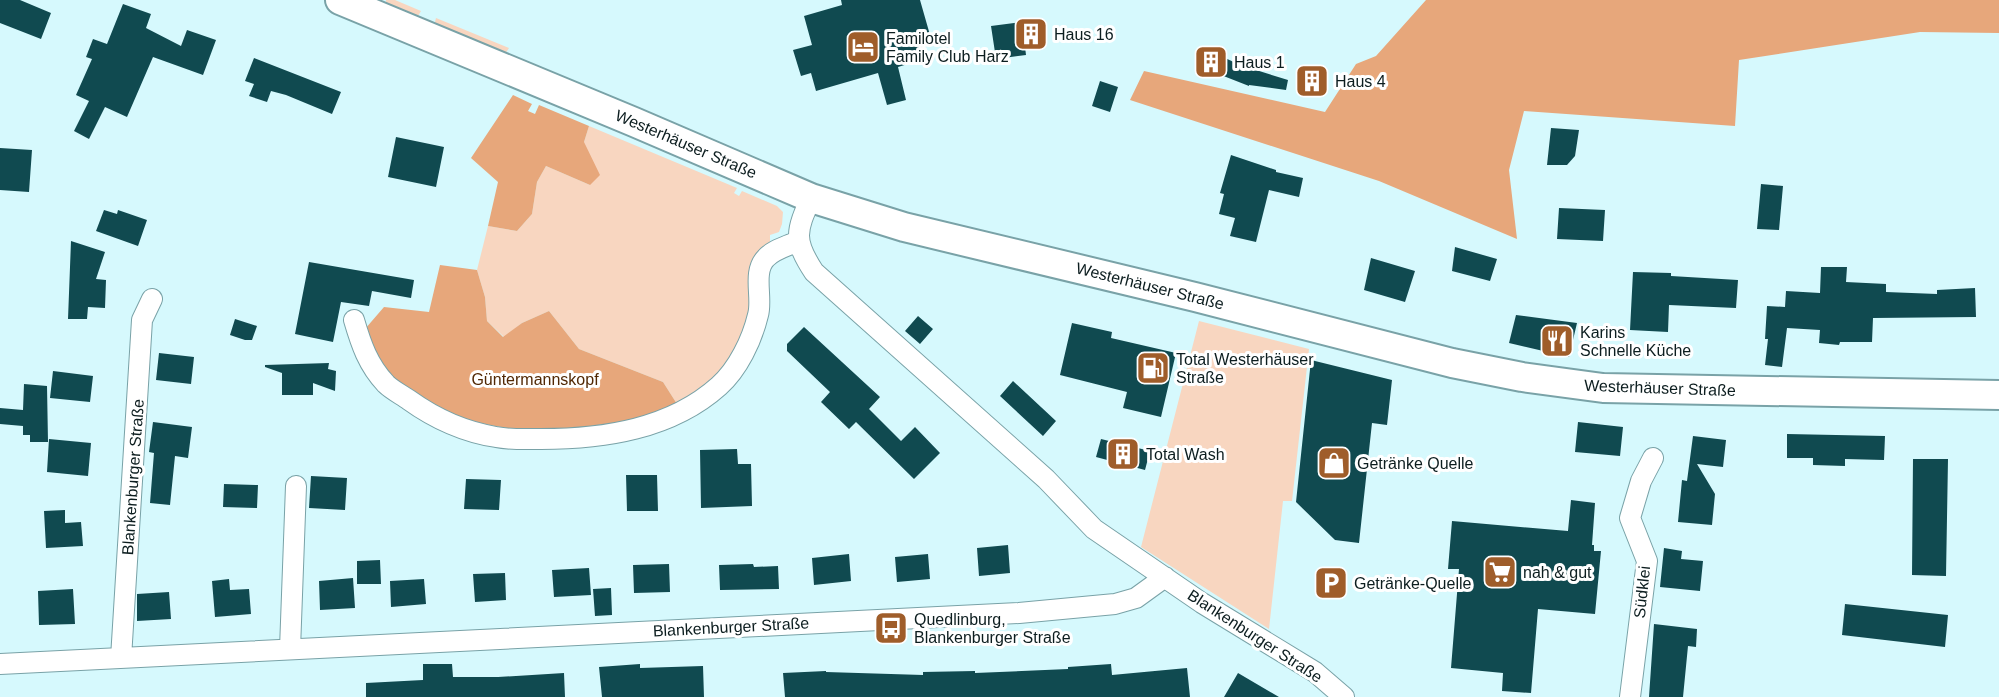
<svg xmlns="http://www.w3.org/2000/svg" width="1999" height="697" font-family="Arial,sans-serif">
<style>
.green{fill:#f8d6c0}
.forest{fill:#e7a77b}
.building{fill:#104a50}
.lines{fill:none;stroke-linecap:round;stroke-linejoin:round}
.street-casing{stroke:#79a2a7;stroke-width:22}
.secondary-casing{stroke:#79a2a7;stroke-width:32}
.street{stroke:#fff;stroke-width:20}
.secondary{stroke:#fff;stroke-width:28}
.labels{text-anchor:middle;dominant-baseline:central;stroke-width:6;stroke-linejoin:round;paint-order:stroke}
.poi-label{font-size:16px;fill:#0c1d1f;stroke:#fff;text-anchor:start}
.street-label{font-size:16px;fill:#0c1d1f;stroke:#fff}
.park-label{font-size:16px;fill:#512804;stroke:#fff}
</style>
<rect width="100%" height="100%" fill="#d6f9fd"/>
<path class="green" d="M386,0H395L421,11L418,16L415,18L386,6Z
M436,18L509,48L505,54L434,26Z
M589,126L737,188L734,193L739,196L742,191L777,206L783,212L782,224L779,232L770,235V242C739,264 756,283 751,313C747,332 731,366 716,378C705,388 690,396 677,404L663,382L579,349L549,311L522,323L504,337L487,321L485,297L477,270L488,226L517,231L532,214L537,182L546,166L590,185L584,142Z
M1199,321L1309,349L1292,501H1283L1269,629L1141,547Z"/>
<path class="forest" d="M1426,0H1999V33L1920,32L1739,60L1735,126L1524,111L1509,170L1517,239L1379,181L1130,100L1144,71L1325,112L1356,64L1376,56Z
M513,95L532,104L528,111L535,114L539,105L589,126L584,142L600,175L590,185L546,166L537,182L532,214L517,231L488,226L498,182L471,158Z
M440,265L477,270L485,297L487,321L503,337L522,323L549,311L579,349L663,382L677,404C653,417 625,422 598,425C578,428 558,432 539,431C470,428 386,402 365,329L384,307L429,312Z"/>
<path class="building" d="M0,0H20L51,13L41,39L0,23Z
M841,0H920L930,35L921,38L927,58L898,67L906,100L887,105L878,73L816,91L811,73L801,76L793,50L812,45L804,16L842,5Z
M123,4L151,14L146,28L181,46L187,30L216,40L203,75L153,57L127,117L105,107L89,139L74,131L89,101L76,95L92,59L86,57L93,39L107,44Z
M1036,20L1040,45L1025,47L1026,55L996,59L991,26Z
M1206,49L1240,65L1288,80L1286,90L1249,85V86L1198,66Z
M254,58L341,92L332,114L286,95L271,91L267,102L249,96L254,84L245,81Z
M1100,81L1118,87L1110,112L1092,106Z
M1551,128L1579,130L1575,156L1567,165H1547Z
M396,137L444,147L436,187L388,177Z
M0,148L32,150L29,192L0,190Z
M1231,155L1276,170V172L1303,178L1299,197L1269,190L1256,242L1230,236L1235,218L1219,214L1224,194L1220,193Z
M1761,184L1783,186L1779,230L1757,229Z
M1559,208L1605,210L1603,241L1557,239Z
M104,210L117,214L118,210L147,220L138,246L96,231Z
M71,241L105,252L96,279L106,280L105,308L88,307L87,319H68Z
M1455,247L1497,259L1490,281L1452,271Z
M1371,258L1415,271L1405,302L1364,290Z
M309,262L414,280L411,298L372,291L369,306L341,302L333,342L295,334Z
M1821,267H1847L1846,282L1886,284V292L1937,294V290L1975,288L1976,317L1873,318L1872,342H1840L1839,345L1819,343L1820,330L1787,328L1782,367L1765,365L1768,339H1765L1767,306L1785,307L1786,291L1820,293Z
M1633,272L1671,273V276L1738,280L1736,308L1669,305L1668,332L1630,330Z
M1516,315L1577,323L1569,357L1509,343Z
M918,316L933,329L920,344L905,331Z
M235,319L257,326L252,340H245L230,335Z
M1072,323L1112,332L1111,338L1176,353L1161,417L1123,408L1127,392L1060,375Z
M804,327L880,397L869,409L901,441L915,427L940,453L914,479L856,422L849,429L821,402L830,392L787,351V344Z
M159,353L194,357L191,384L156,380Z
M1311,360L1392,380L1387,425L1372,423L1359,543L1335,540L1296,502Z
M329,363L328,369L336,371L335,391L313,383V395H282V373L265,367V365Z
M53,371L93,376L90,402L50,398Z
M1013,381L1056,421L1043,436L1000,396Z
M24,384L47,386L48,442H30V435H23V426L0,424V408L23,410Z
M153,422L192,427L188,458L175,456L170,505L150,503L154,453L149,452Z
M1578,422L1623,427L1620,456L1575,452Z
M1787,434L1885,436L1884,460L1845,459V466L1813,465V458H1787Z
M1693,436L1726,440L1723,467L1697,464L1715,494L1712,525L1678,522L1682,480L1687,481Z
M49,439L91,443L88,476L47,472Z
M1101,439L1150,451L1145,470L1096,457Z
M737,449L738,464H751L752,506L701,508L700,450Z
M1913,459H1948L1946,576L1912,575Z
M626,475H657L658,511H627Z
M311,476L347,478L345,510L309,508Z
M466,479L501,480L499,510L464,509Z
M224,484L258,485L257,508L223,507Z
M1571,500L1595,503L1592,545H1594V551H1601L1595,614L1538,609L1531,693L1502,691L1503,673L1451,668L1459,569H1448L1452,521L1568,531Z
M65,510V523L81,522L83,546L46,548L44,511Z
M1008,545L1010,573L979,576L977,548Z
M1664,548L1682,551L1681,559L1703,561L1700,591L1660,587Z
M849,554L851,581L814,585L812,558Z
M928,554L930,579L897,582L895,557Z
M380,560L381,584H357V561Z
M669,564L670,592L634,593L633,565Z
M753,564L754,567L778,566L779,589L720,590L719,565Z
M589,568L591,595L554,597L552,570Z
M505,573L506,600L475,602L473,574Z
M353,578L355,608L320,610L319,581Z
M229,579L230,590L249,589L251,614L215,617L212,581Z
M424,579L426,604L391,607L390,581Z
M611,588L612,615L595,616L593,589Z
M73,589L75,624L39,625L38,591Z
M169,592L171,619L137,621V594Z
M1845,604L1948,615L1945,647L1842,635Z
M1654,624L1697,629L1696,647L1688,646L1683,697H1649Z
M423,664H452L453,677H498L564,673L565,697H366V683L423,680Z
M640,664V668L703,666L704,697H602L599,667Z
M1111,664L1112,675L1187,668L1190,697H785L783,673L826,671V672L923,675V672L975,671V673L1068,669V667Z
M1238,673L1279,697H1224Z"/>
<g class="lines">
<g class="street-casing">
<path id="street" d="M811,198C796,231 793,240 814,272L1046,479L1094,529L1202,603L1315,672L1344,697
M354,320C361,344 368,365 386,384C392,390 402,395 409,400C434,418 465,432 496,437C511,440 525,439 541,439C604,439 671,429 719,386C738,369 752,340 758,315C763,298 752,272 766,258C774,249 788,246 798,241
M290,649L296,486
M121,658L142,320L152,299
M0,664L1019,613L1115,604L1136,598L1165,577
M1630,697L1647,561L1630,518L1641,481L1653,458"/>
</g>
<g class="secondary-casing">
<path id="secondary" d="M340,0L634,122L811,198L904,227L1195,297L1452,363L1522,377L1603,388L1999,395"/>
</g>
<use href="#street" class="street"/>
<use href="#secondary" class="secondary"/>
</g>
<defs>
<g id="building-square" transform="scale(1.725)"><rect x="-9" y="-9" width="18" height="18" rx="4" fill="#9f5d2a" stroke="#fff"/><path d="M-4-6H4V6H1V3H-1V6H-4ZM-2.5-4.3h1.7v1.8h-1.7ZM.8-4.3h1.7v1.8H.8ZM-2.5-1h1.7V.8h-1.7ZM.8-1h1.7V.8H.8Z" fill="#fff"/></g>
<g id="hotel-square" transform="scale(1.725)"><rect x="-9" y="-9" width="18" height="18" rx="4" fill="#9f5d2a" stroke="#fff"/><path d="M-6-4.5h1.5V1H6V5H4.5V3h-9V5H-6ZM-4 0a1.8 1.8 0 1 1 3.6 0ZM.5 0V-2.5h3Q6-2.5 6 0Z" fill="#fff"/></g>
<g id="restaurant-square" transform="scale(1.725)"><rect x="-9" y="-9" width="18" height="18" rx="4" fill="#9f5d2a" stroke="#fff"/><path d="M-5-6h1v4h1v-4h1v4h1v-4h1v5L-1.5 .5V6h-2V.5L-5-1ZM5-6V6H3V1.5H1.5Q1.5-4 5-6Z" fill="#fff"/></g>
<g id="fuel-square" transform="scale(1.725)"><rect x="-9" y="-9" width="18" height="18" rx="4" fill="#9f5d2a" stroke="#fff"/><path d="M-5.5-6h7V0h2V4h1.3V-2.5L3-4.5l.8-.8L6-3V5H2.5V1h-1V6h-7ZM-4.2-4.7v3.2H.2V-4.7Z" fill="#fff"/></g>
<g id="shop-square" transform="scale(1.725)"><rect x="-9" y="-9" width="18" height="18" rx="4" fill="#9f5d2a" stroke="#fff"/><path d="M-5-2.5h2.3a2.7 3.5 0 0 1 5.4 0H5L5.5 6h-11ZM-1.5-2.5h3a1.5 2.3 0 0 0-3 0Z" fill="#fff"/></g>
<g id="supermarket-square" transform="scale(1.725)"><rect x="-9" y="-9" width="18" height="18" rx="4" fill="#9f5d2a" stroke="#fff"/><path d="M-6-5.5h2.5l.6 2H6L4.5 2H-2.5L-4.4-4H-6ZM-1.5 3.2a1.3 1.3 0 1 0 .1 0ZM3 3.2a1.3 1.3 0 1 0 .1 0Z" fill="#fff"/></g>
<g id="parking-square" transform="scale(1.725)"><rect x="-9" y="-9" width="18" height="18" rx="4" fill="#9f5d2a" stroke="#fff"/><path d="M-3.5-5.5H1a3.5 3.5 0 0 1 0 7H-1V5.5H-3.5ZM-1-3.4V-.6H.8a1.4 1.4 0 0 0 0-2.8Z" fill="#fff"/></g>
<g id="bus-square" transform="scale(1.725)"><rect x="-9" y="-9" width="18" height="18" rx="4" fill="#9f5d2a" stroke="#fff"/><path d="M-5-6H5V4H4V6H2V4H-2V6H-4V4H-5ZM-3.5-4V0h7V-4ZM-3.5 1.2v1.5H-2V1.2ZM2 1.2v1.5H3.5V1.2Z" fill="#fff"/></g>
</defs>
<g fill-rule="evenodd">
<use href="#building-square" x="1031" y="34"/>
<use href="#hotel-square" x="863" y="47"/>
<use href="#building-square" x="1211" y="62"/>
<use href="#building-square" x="1312" y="81"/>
<use href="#restaurant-square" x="1557" y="341"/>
<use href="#fuel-square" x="1153" y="368"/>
<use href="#building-square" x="1123" y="454"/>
<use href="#shop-square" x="1334" y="463"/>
<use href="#supermarket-square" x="1500" y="572"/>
<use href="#parking-square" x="1331" y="583"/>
<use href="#bus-square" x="891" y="628"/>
</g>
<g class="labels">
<g class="poi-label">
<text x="1054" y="34">Haus 16</text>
<text x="886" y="38">Familotel<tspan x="886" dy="18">Family Club Harz</tspan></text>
<text x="1234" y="62">Haus 1</text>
<text x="1335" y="81">Haus 4</text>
<text x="1580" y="332">Karins<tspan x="1580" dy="18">Schnelle Küche</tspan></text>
<text x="1176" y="359">Total Westerhäuser<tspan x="1176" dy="18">Straße</tspan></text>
<text x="1146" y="454">Total Wash</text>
<text x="1357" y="463">Getränke Quelle</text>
<text x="1523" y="572">nah &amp; gut</text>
<text x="1354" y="583">Getränke-Quelle</text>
<text x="914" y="619">Quedlinburg,<tspan x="914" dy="18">Blankenburger Straße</tspan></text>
</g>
<g class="street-label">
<text transform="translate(686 144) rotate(23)">Westerhäuser Straße</text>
<text transform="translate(1150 286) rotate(14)">Westerhäuser Straße</text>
<text transform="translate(1660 388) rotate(2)">Westerhäuser Straße</text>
<text transform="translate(133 477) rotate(-86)">Blankenburger Straße</text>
<text transform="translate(1642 592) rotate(-84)">Südklei</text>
<text transform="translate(731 627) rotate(-3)">Blankenburger Straße</text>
<text transform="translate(1255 636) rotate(33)">Blankenburger Straße</text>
</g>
<g class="park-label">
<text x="535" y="379">Güntermannskopf</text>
</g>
</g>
</svg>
